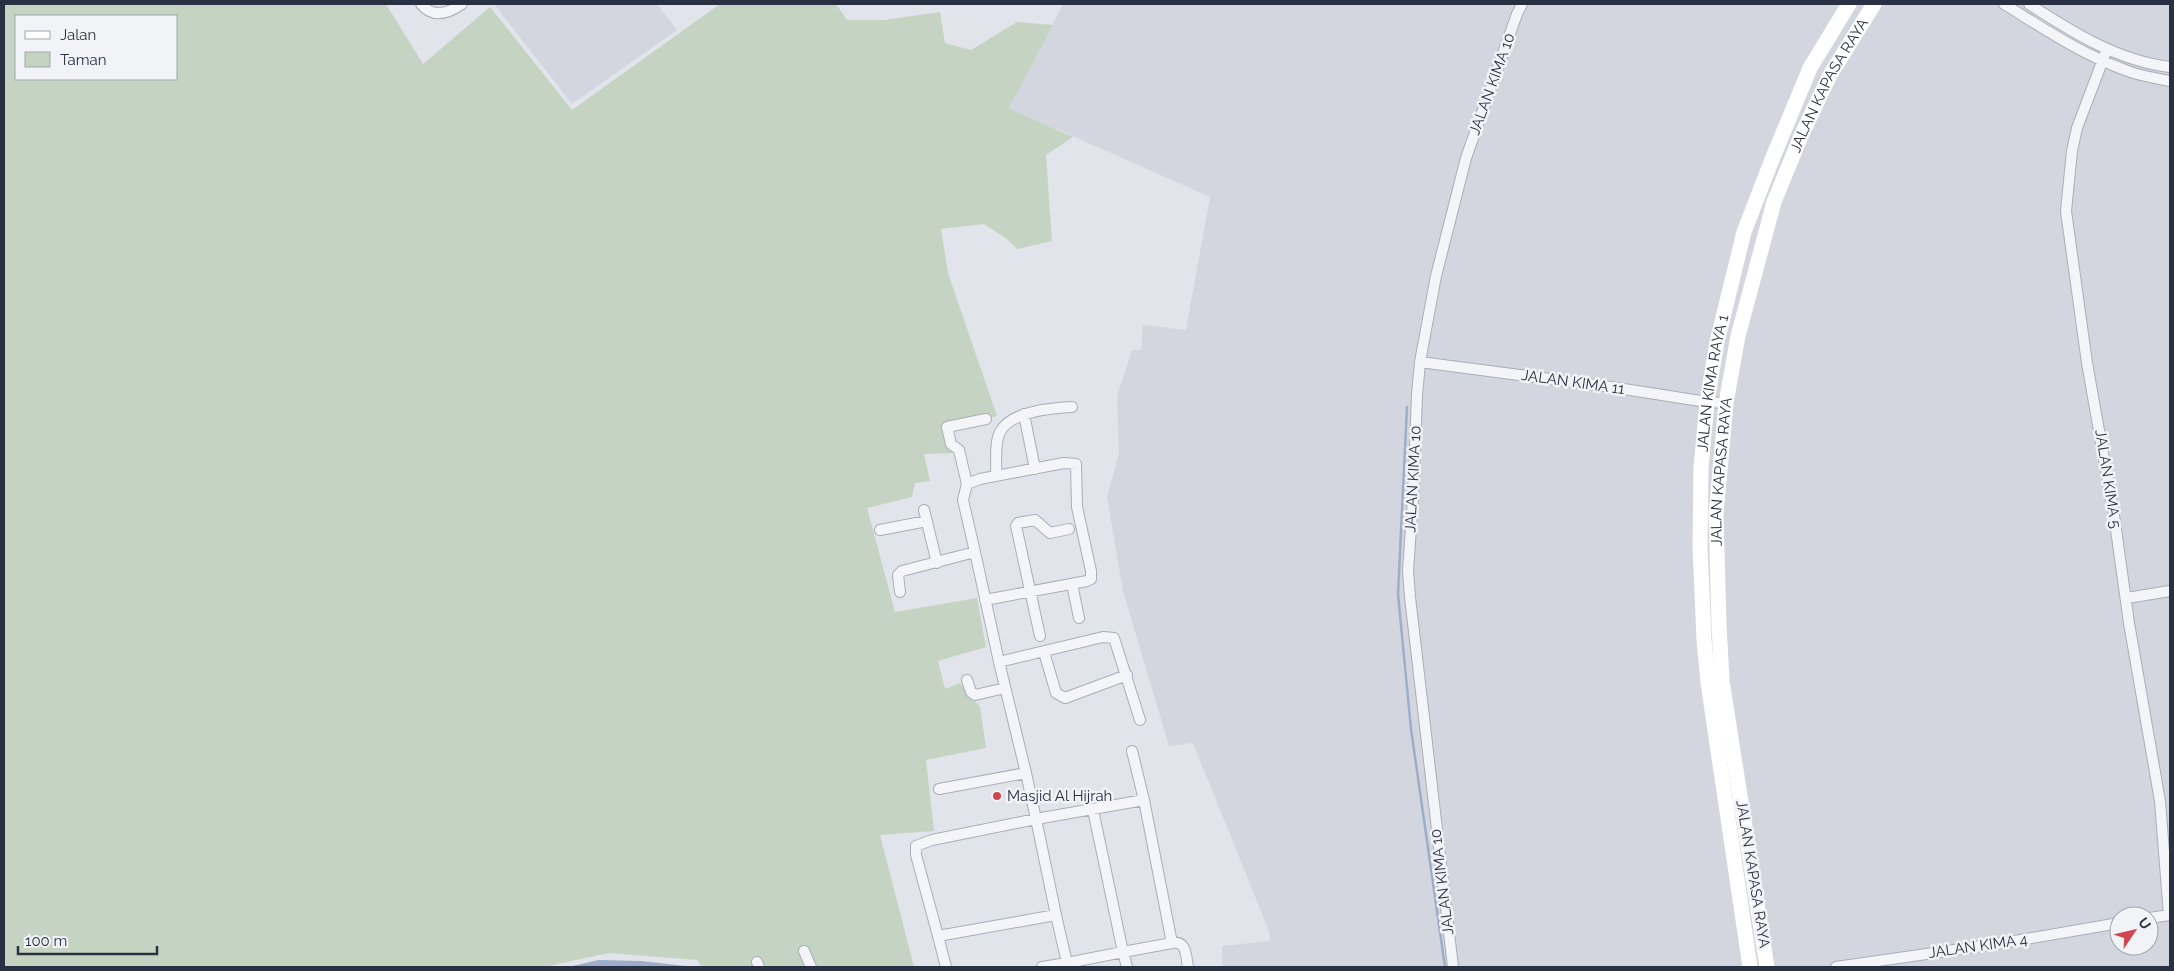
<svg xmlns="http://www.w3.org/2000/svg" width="2174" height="971" font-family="Raleway,sans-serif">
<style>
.built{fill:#d3d6df;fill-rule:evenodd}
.green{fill:#c5d4c2;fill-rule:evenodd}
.water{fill:#9caeca}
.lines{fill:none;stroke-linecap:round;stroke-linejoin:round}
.stream{stroke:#9caeca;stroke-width:2.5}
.minor-casing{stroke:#aaaeb7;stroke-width:12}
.minor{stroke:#f4f5f8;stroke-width:10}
.secondary{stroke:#fff;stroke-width:15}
.poi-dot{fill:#cf464e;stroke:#f1f3f7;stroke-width:2}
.labels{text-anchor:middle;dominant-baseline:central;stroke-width:5;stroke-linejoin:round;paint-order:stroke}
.street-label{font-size:15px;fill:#293041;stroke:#f1f3f7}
.poi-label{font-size:15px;fill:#293041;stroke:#f1f3f7;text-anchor:start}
</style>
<rect width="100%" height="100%" fill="#e1e4ea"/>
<path class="built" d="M494,4H657L677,30L572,104Z
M1063,4H2170V967H1222V946L1270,941L1269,931L1193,743L1169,746L1123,591L1107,497L1119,453L1117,396L1132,350H1141L1143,325L1186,330L1210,197L1009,108ZM2119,916H2149V946H2119Z"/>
<path class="green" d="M4,4H386L423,64L490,7L572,110L720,4H836L847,20H884L940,12L945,43L971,50L1017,22L1053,25L1009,108L1073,137L1046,155L1052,241L1017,249L1007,239L984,224L941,229L948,273L997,416L948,425L958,453L924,454L930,481L915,483L912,497L867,508L895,612L977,598L986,647L938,661L945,689L960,683L980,707L986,748L926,760L934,831L880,835L914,967H702L697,960L609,953L544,967H4ZM16,16H176V79H16Z"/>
<path class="water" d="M599,960L642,961L694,967H568Z"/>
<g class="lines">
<path class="stream" d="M1407,407L1398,594L1411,729L1445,967"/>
<g class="minor-casing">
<path id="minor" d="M421,4C433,19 449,13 462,4
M2004,4C2043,28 2081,54 2125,70C2139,76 2156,78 2170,81
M2029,4C2072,32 2118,61 2170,67
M2107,49L2077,128L2072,151L2066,211L2087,363L2114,515L2129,623L2160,801L2169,915
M1420,362L1611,387L1707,402L1726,403
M1024,414L1035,469
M996,475C997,463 994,443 1000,432C1011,411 1052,408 1072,407
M967,484L959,450L951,444L947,427L986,419
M924,510L937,563
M880,530L927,521
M975,552L963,500L967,484L980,479L1064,463L1076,464L1077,507L1091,571V579L1087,581L985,600
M1072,584L1079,618
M900,592L898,575L902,571L975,552L999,662L1026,773
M2127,598L2170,591
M1040,636L1016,526L1018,523L1035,520L1050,533L1069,529
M1044,652L1056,693L1065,698L1127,675
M999,662L1103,637L1114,638L1140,720
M967,680L971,692L975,695L1005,688
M1132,751L1144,800
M939,789L1026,773L1036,819L1144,800L1172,943L1123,952L1093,810
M2149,918L2170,915
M938,936L916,855V846L932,840L1036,819L1056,915
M1172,943C1187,940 1186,957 1188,967
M804,951L811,967
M757,962L759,967
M946,967L938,936L1056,915L1067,963L1042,967
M1068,967L1067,963L1123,952L1127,967
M1453,967L1410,597L1408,571L1413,499L1417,395L1420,362L1436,276L1466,158L1517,14L1522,4
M1836,967L2003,943L2119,923"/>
</g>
<use href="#minor" class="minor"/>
<g class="secondary">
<path id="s1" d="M1750,967L1708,683L1704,640L1700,546L1701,468L1707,402L1717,342L1744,232L1773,157L1810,68L1849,4"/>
<path id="s2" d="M1767,967L1722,681L1719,625L1716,514L1726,403L1738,336L1774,202L1801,136L1830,75L1874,4"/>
</g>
</g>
<circle class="poi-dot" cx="997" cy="796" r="5"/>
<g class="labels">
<g class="street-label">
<text transform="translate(1492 84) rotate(-70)">JALAN KIMA 10</text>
<text stroke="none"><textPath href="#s2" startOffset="904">JALAN KAPASA RAYA</textPath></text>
<text transform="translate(1573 382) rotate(8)">JALAN KIMA 11</text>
<text stroke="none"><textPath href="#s1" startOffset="588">JALAN KIMA RAYA 1</textPath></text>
<text stroke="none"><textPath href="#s2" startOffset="499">JALAN KAPASA RAYA</textPath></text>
<text transform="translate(1413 479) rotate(-87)">JALAN KIMA 10</text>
<text transform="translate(2108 479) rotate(81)">JALAN KIMA 5</text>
<text transform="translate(1753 874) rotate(81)">JALAN KAPASA RAYA</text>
<text transform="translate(1442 882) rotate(-97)">JALAN KIMA 10</text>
<text transform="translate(1978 946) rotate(-8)">JALAN KIMA 4</text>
</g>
<g class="poi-label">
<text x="1007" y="796">Masjid Al Hijrah</text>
</g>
</g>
<rect width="2174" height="971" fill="none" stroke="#293041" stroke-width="10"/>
<rect x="15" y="15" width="162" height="65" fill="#f1f3f7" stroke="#a1a5ae"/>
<rect x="25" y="31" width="25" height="8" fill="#ffffff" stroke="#a1a5ae"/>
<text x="60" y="40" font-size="15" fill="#293041">Jalan</text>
<rect x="25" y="52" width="25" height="15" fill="#c5d4c2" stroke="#a1a5ae"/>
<text x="60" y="65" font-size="15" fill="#293041">Taman</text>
<g transform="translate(2134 931) rotate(55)"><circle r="24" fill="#f1f3f7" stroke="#a1a5ae"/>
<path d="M0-4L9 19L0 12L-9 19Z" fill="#cf464e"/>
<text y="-8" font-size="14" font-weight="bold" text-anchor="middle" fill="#293041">U</text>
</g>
<path d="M18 946v8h139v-8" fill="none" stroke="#293041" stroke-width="2.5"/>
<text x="25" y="946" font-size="15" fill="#293041" stroke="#f1f3f7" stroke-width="4" paint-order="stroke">100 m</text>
</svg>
